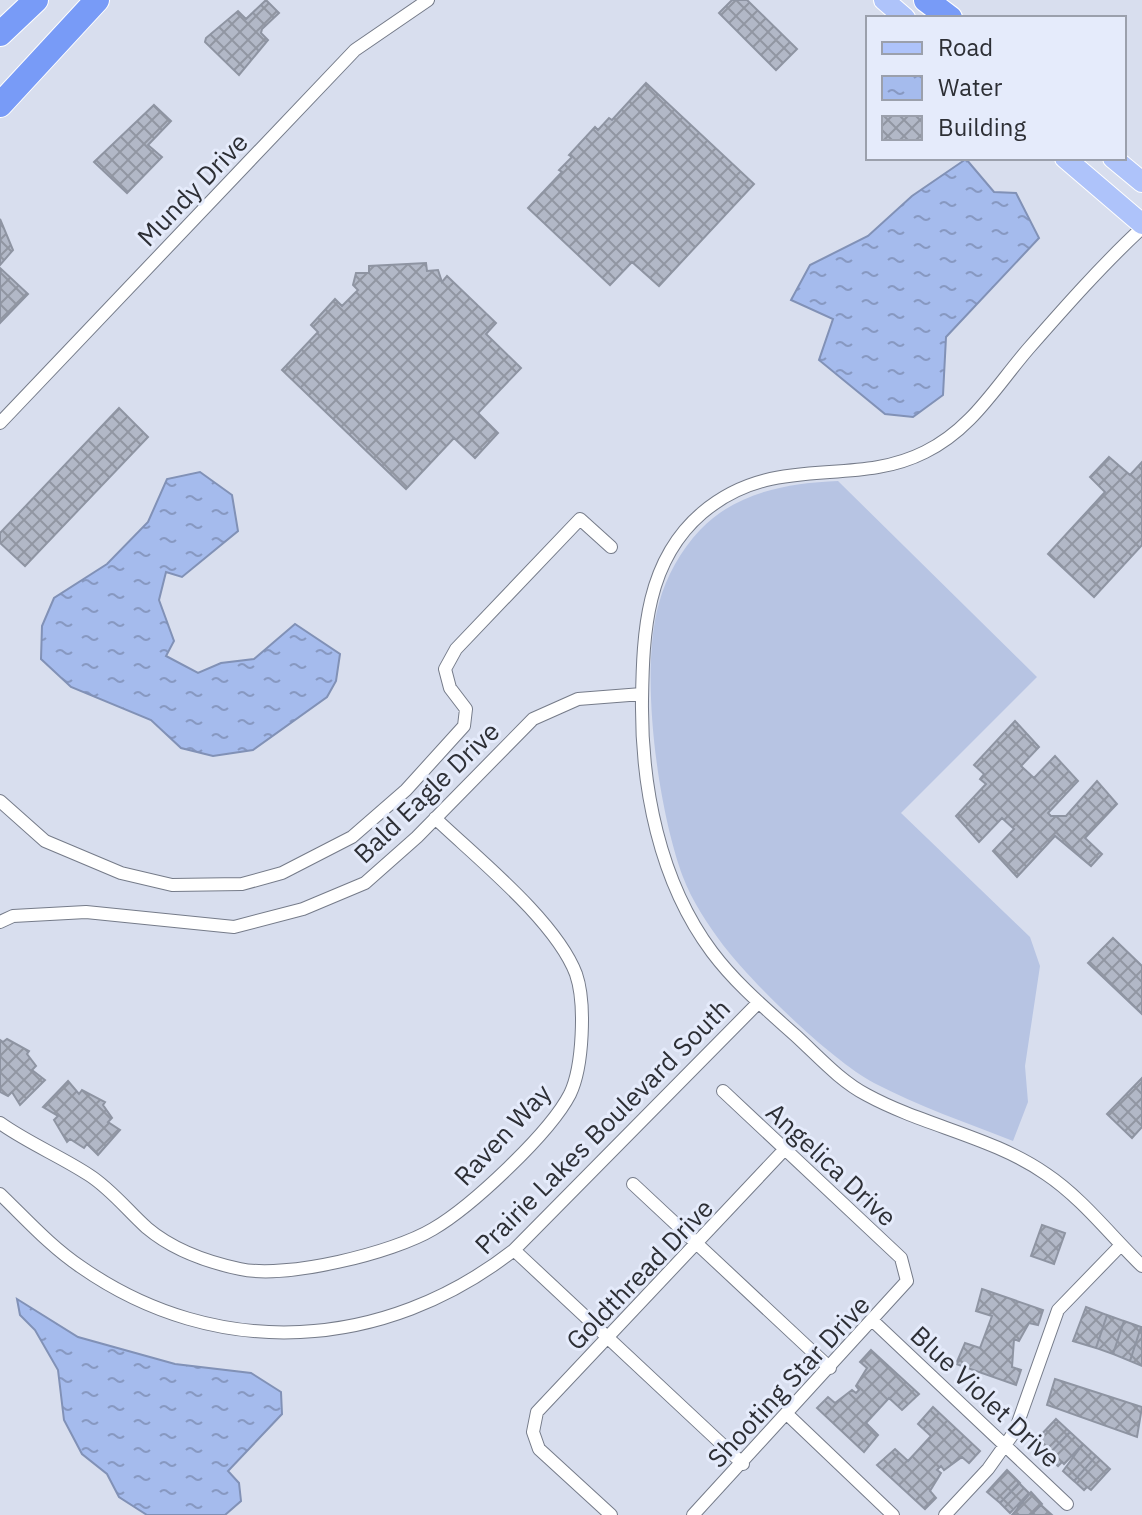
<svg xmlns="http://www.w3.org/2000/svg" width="1142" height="1515" font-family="'IBM Plex Sans',sans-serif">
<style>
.grass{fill:#b7c4e3}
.water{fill:url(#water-ripples);stroke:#8191b6;stroke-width:2}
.building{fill:url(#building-cross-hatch);stroke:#8e94a2;stroke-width:2}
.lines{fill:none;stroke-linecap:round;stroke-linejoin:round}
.street-casing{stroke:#757b89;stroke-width:14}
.primary-casing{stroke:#fff;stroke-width:22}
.highway-casing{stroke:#fff;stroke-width:26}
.street{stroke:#fff;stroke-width:12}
.primary{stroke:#aec3fa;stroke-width:20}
.highway{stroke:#789bf7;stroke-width:24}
.labels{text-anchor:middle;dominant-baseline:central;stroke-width:6;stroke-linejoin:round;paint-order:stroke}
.street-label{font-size:26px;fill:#2d2f35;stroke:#e5ebfb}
</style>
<defs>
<pattern id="water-ripples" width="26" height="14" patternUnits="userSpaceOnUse" patternTransform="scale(2)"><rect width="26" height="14" fill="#a5bbed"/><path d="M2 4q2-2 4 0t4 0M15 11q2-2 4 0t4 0" fill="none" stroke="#8798c1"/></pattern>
<pattern id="building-cross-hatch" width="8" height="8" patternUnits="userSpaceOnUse" patternTransform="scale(2)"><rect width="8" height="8" fill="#b2b8c7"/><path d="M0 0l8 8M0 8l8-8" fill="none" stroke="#9196a2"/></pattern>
</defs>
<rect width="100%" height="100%" fill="#d8deee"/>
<path class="grass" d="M838,481L1037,677L901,813L1030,937L1040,966L1025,1066L1028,1102L1013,1141C967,1123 918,1106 874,1083C831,1060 753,984 723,945C708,925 692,901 683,877C658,810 639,673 659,603C666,577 681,550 700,530C736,492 788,483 838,481Z"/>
<path class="water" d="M966,159L994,192L1016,193L1039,238L946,337L943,395L913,417L885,414L819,360L833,319L791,300L810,265L868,236L912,196Z
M200,472L232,495L238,531L182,577L166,572L159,600L174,641L166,656L198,673L221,663L254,659L295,624L340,654L336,681L327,697L253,750L213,756L181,748L151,720L71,687L41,659L42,626L54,598L107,564L148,522L167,479Z
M17,1299L78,1337L175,1364L251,1373L281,1392L282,1414L228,1471L239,1483L241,1501L225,1515H147L119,1497L107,1474L82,1454L64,1420L58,1370L35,1330L20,1315Z"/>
<path class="building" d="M266,0L279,13L262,29L261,33L268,40L239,75L205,42L206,38L238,11L246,19Z
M732,0H747L797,49L776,70L719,13Z
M646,83L754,184L659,286L632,262L610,285L528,208L562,172L559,170L572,157L569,155L595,127L598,130L609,118L612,120Z
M154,105L171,121L148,145L162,157L127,193L94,162Z
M0,219L13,250L0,265Z
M426,263L427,271L438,270L442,282L447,276L496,323L486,334L521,368L478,413L498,433L475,458L454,438L406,489L282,370L318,332L311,325L335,299L342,306L358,290L353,285L356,273H369V266Z
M0,268L28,294L0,323Z
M119,408L148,437L25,566L0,543V533Z
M1109,457L1130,475L1142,462V545L1094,597L1048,554L1105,492L1090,477Z
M1015,721L1039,747L1021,766L1034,778L1055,756L1078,781L1048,813L1051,816H1066L1097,781L1117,804L1085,838L1102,854L1091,866L1055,836L1017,877L993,851L1014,829L1002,818L979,842L956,816L986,784L980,779L984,774L974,765Z
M1113,938L1142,966V1014L1088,963Z
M7,1039L29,1051L27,1054L36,1066L32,1070L45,1080L20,1105L12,1092L8,1096L0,1092V1040L3,1042Z
M1142,1078V1127L1132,1138L1107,1114Z
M68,1081L79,1094L82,1090L105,1102L103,1105L112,1118L108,1122L120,1130L98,1155L87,1144L84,1148L70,1139L67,1142L54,1120L58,1116L43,1107Z
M1042,1225L1065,1233L1054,1264L1031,1256Z
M982,1289L1043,1310L1038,1325L1029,1323L1019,1341L1014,1339L1012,1367L1021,1370L1016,1385L956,1364L965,1343L980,1348L992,1316L976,1311Z
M1086,1307L1107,1315L1096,1348L1073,1341Z
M1107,1315L1124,1321L1113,1354L1096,1348Z
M1124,1321L1141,1327L1130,1361L1113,1354Z
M1141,1327H1142V1366L1130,1361Z
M871,1350L919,1394L902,1410L889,1398L866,1423L878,1435L864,1452L817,1408L828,1397L835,1403L852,1390L856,1393L859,1390L856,1386L867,1368L860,1362Z
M1055,1379L1142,1407L1137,1437L1047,1405Z
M933,1407L980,1451L969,1463L962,1457L944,1470L941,1466L937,1470L941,1473L930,1491L936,1498L925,1509L877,1465L895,1449L908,1461L931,1436L918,1424Z
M1056,1419L1070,1432L1047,1456L1036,1446L1040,1442L1037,1439Z
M1070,1432L1083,1444L1064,1464L1062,1462L1058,1466L1047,1456Z
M1083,1444L1096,1456L1074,1481L1063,1471Z
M1096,1456L1110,1469L1091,1490L1087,1487L1084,1490L1074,1481Z
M1007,1470L1020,1483L1000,1503L987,1492Z
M1019,1483L1029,1493L1010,1513L1000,1503Z
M1031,1492L1042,1504L1031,1515H1012Z
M1041,1505L1052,1515H1031Z"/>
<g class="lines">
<g class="street-casing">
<path id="street" d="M1142,228C1102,265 1065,307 1029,348C996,386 972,429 925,452C852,489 775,451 702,513C646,561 643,632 642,700C641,786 659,881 712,952C736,984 766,1009 795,1035C818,1056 840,1081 867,1095C924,1126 993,1137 1046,1174C1082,1198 1111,1236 1142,1266
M0,423L355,50L428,0
M0,801L45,841L121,873L172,885L242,884L282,873L352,837L406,790L464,726L466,709L450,688L445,669L456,649L580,519L611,547
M0,922L13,916L86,912L234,927L303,909L365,883L417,837L533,719L578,699L642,694
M0,1123C28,1143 60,1156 89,1175C111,1189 128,1211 147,1228C173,1250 207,1262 240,1269C286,1279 393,1253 433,1229C472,1206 550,1133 570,1094C583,1067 586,1003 576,974C556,921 477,858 435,818
M633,1184L830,1368
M0,1194C26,1219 51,1247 81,1267C217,1362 385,1351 514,1250L758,1003
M514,1250L743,1464
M873,1321L1067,1504
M788,1415L893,1515
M611,1515L539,1449L533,1432L537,1412L784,1150
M693,1515L907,1281L901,1258L723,1091
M945,1515L988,1469L1015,1431L1058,1310L1121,1245"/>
</g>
<g class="primary-casing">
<path id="primary" d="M884,0L905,18
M1065,158L1142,224
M1113,158L1142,182"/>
</g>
<g class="highway-casing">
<path id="highway" d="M926,0L950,18
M0,34L36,0
M0,105L97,0"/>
</g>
<use href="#street" class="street"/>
<use href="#primary" class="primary"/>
<use href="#highway" class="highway"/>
</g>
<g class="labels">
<g class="street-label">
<text transform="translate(192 189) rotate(-46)">Mundy Drive</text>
<text transform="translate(426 792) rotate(-44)">Bald Eagle Drive</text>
<text transform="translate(602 1126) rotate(-45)">Prairie Lakes Boulevard South</text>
<text transform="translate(502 1134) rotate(-47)">Raven Way</text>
<text transform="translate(832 1164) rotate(43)">Angelica Drive</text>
<text transform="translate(639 1274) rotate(-46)">Goldthread Drive</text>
<text transform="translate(788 1381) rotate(-47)">Shooting Star Drive</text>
<text transform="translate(986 1396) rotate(43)">Blue Violet Drive</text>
</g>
</g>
<rect x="866" y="16" width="260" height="144" fill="#e5ebfb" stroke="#9ba0ac" stroke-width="2"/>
<rect x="882" y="42" width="40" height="12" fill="#aec3fa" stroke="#9ba0ac" stroke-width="2"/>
<text x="938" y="56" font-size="24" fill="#2d2f35">Road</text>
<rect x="882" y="76" width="40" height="24" fill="url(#water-ripples)" stroke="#9ba0ac" stroke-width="2"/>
<text x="938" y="96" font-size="24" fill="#2d2f35">Water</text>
<rect x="882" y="116" width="40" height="24" fill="url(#building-cross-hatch)" stroke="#9ba0ac" stroke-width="2"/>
<text x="938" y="136" font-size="24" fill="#2d2f35">Building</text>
</svg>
